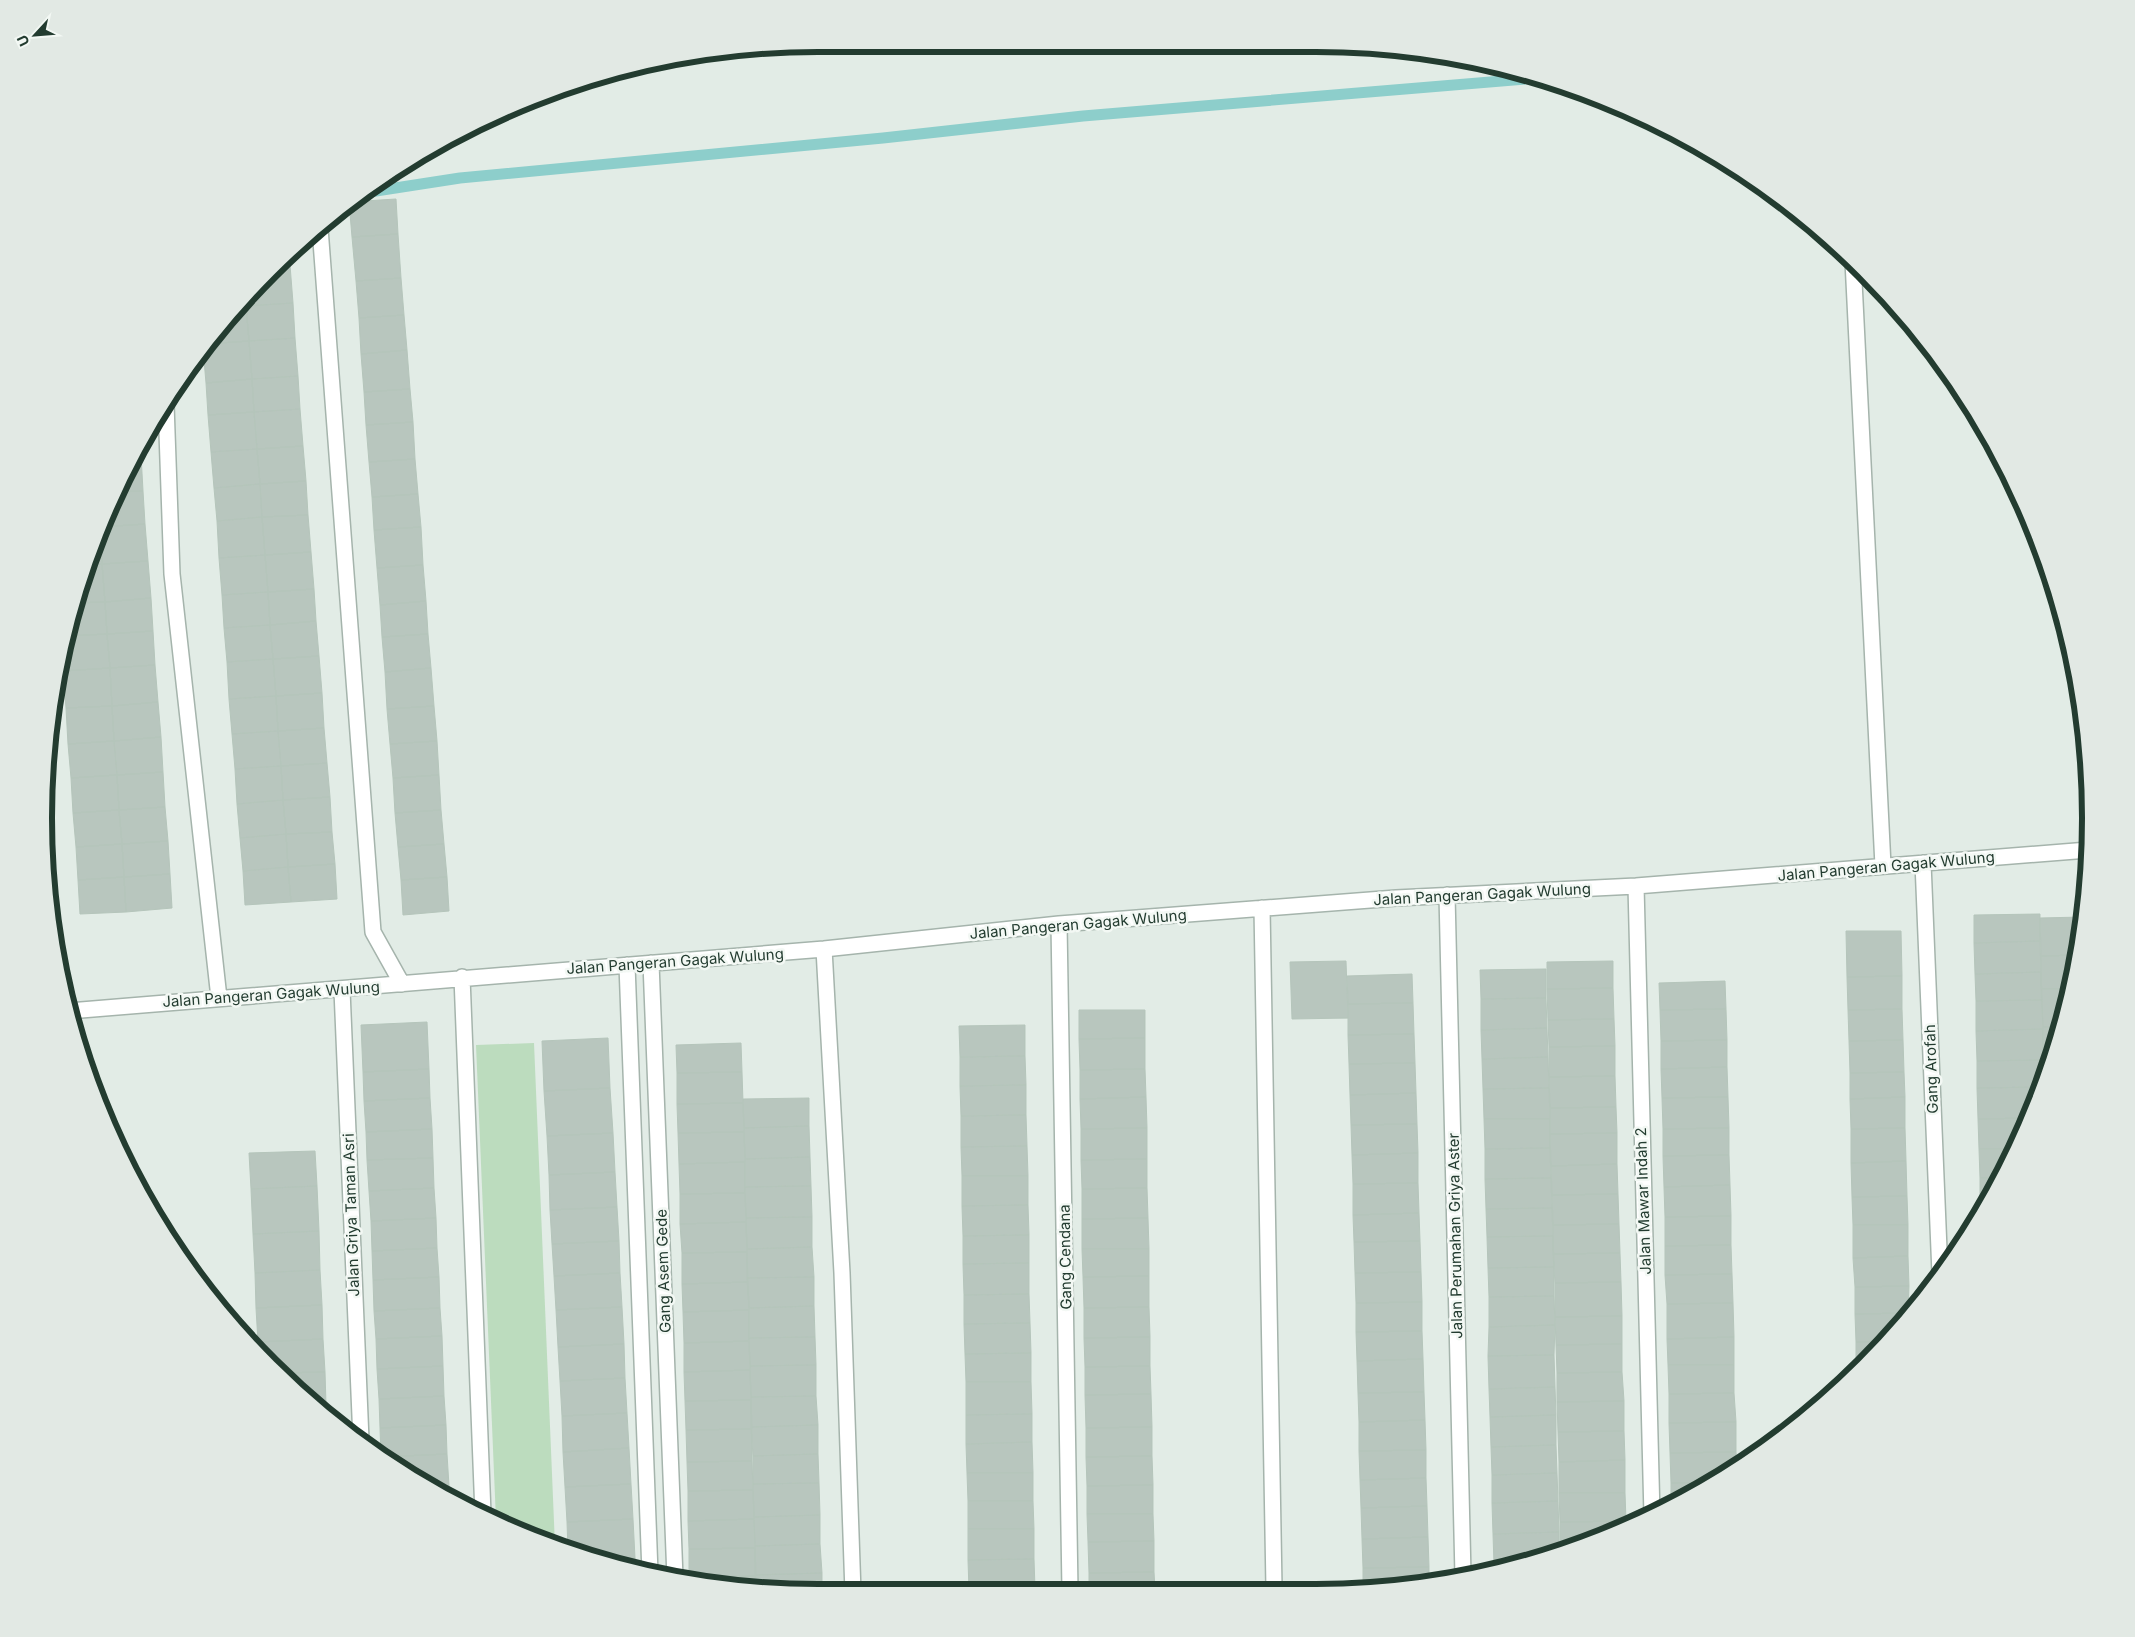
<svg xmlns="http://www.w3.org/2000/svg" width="2135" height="1637" font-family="Inter,sans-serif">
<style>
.green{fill:#bcdcbe}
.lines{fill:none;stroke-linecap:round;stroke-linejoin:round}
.stream{stroke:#8dcecb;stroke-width:11}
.building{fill:#b8c6be;stroke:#b5c5bb}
.minor-casing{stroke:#a5b4ac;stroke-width:18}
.minor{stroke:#fff;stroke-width:15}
.labels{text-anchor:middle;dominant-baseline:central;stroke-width:5;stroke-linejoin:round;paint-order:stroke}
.street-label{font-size:15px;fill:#233c30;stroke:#f3f8f4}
.rim{fill:none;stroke:#233c30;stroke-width:6}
</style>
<rect width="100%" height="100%" fill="#e2ece6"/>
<path class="green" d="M534,1043L555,1546L522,1534L496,1520L476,1045Z"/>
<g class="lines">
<path class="stream" d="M363,193L460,178L883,138L1083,116L1537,78"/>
</g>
<path class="building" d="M394,173L395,183L376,184Z
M396,199L398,234L352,237L349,202Z
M398,234L401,278L356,281L352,237Z
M289,255L290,265L276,266Z
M290,265L293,303L246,306V299L270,271L276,266Z
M401,278L404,315L359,318L356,281Z
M293,303L295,338L249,341L246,306Z
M240,306H246L249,341L206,344Z
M404,315L407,350L361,354L359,318Z
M295,338L298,376L252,379L249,341Z
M249,341L252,379L206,383L203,348L206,344Z
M407,350L410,389L364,392L361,354Z
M298,376L300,409L254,412L252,379Z
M252,379L254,412L208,415L206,383Z
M410,389L413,422L366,425L364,392Z
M300,409L303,446L257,449L254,412Z
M254,412L257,449L211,452L208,415Z
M413,422L415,459L369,462L366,425Z
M140,446L141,455L135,456Z
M303,446L306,481L260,484L257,449Z
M257,449L260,484L214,488L211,452Z
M141,455L143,491L117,492L135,456Z
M415,459L418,494L372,497L369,462Z
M306,481L308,515L262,517L260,484Z
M260,484L262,517L217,521L214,488Z
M143,491L145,524L101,527L117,492Z
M418,494L421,527L374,530L372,497Z
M308,515L311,552L265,555L262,517Z
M262,517L265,555L219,558L217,521Z
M145,524L148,561L102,564L101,527Z
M421,527L423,565L377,568L374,530Z
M100,531L102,564L88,565Z
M311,552L314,589L268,592L265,555Z
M265,555L268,592L222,595L219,558Z
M148,561L151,598L105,602L102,564Z
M102,564L105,602L75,603L88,565Z
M423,565L426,601L380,605L377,568Z
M314,589L316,621L270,625L268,592Z
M268,592L270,625L224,628L222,595Z
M151,598L153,631L107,634L105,602Z
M426,601L428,634L382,637L380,605Z
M105,602L107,634L66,636L75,603Z
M316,621L319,656L273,659L270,625Z
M270,625L273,659L227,662L224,628Z
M153,631L155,665L110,668L107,634Z
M107,634L110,668L63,671L62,658L66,636Z
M428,634L431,668L385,672L382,637Z
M319,656L322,693L276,696L273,659Z
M273,659L276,696L229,699L227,662Z
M155,665L158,702L112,706L110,668Z
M110,668L112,706L66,708L63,671Z
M431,668L434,706L387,709L385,672Z
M322,693L324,728L278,731L276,696Z
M276,696L278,731L232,734L229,699Z
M158,702L161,737L114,741L112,706Z
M112,706L114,741L68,744L66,708Z
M434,706L437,741L390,744L387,709Z
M324,728L327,763L281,766L278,731Z
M278,731L281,766L235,769L232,734Z
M161,737L163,772L117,775L114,741Z
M114,741L117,775L71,778L68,744Z
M437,741L439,775L393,778L390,744Z
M327,763L330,797L283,800L281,766Z
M281,766L283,800L237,804L235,769Z
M163,772L165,807L119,810L117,775Z
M117,775L119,810L73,813L71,778Z
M439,775L441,810L395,813L393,778Z
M330,797L332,832L286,834L283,800Z
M283,800L286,834L240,838L237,804Z
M165,807L168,841L122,844L119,810Z
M119,810L122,844L76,847L73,813Z
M441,810L444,844L398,847L395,813Z
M332,832L335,864L288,867L286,834Z
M286,834L288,867L243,871L240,838Z
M168,841L170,874L124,877L122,844Z
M122,844L124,877L78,880L76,847Z
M444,844L447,877L401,880L398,847Z
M335,864L337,899L291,902L288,867Z
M288,867L291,902L245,905L243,871Z
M170,874L172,908L126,912L124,877Z
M124,877L126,912L80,914L78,880Z
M447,877L449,911L403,915L401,880Z
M2040,914V941L1974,943V915Z
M2082,917L2078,955L2041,956L2040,918Z
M1846,931H1901L1902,976L1847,977Z
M2040,941L2041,972L1975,974L1974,943Z
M2078,955L2076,970L2070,989H2041V956Z
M1346,961L1348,1018L1292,1019L1290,962Z
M1613,961V988L1547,989V962Z
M1546,969V998L1481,999L1480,970Z
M2041,972L2042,1000L1976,1001L1975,974Z
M1412,974L1413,1003L1348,1004L1347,976Z
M1902,976V1009L1848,1010L1847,977Z
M1725,981L1726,1009L1660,1010L1659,983Z
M1613,988L1614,1019L1548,1020L1547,989Z
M2041,989H2070L2059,1026L2043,1027Z
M1546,998L1547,1028L1481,1030V999Z
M2042,1000L2043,1029L1976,1031V1001Z
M1413,1003L1414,1034L1348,1035V1004Z
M1726,1009L1727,1040L1661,1041L1660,1010Z
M1902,1009L1903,1040L1849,1041L1848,1010Z
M1079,1010H1145V1038L1079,1039Z
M1614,1019L1615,1046L1549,1047L1548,1020Z
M427,1022L429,1069L363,1072L361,1025Z
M1025,1025V1056L960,1057L959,1026Z
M2059,1026L2048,1063H2043V1027Z
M1547,1028L1548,1057L1482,1059L1481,1030Z
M2043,1029V1060L1977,1061L1976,1031Z
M1414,1034L1415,1063L1349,1064L1348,1035Z
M608,1038L610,1088L544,1091L542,1041Z
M1145,1038V1069L1080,1070L1079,1039Z
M1727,1040V1067L1661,1069V1041Z
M1903,1040L1904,1072L1850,1073L1849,1041Z
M741,1043L742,1072L677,1073L676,1045Z
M1615,1046V1076L1549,1077V1047Z
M1025,1056L1026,1085L960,1086V1057Z
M1548,1057L1549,1088L1483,1089L1482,1059Z
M2043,1060V1078L2041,1087L1977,1088V1061Z
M1415,1063L1416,1093L1350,1095L1349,1064Z
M2043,1063H2048L2043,1078Z
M1727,1067L1728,1097L1662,1098L1661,1069Z
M429,1069L430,1098L364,1101L363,1072Z
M1145,1069L1146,1097L1080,1099V1070Z
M742,1072L743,1103L677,1104V1073Z
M1904,1072L1905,1097L1850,1099V1073Z
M1615,1076L1616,1107L1550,1108L1549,1077Z
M1026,1085V1115L961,1116L960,1086Z
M2041,1087L2031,1118L1978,1119L1977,1088Z
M610,1088L613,1133L547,1136L544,1091Z
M1549,1088L1550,1119H1484L1483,1089Z
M1416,1093L1417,1124L1351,1125L1350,1095Z
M1146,1097L1147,1128L1081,1129L1080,1099Z
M1728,1097L1729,1128L1663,1129L1662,1098Z
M1905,1097V1128L1851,1129L1850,1099Z
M430,1098L432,1129L366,1132L364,1101Z
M809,1098V1126L744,1128L743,1099Z
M743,1103L744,1132L678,1133L677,1104Z
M1616,1107L1617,1133L1550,1134V1108Z
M1026,1115L1027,1146L961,1147V1116Z
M2031,1118L2014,1149H1979L1978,1119Z
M1484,1119H1550V1148L1485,1149Z
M1417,1124L1418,1153L1352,1155L1351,1125Z
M809,1126L810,1157L745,1159L744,1128Z
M1147,1128V1159L1081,1160V1129Z
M1729,1128V1155L1663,1156V1129Z
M1905,1128L1906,1161L1851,1163V1129Z
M432,1129L433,1158L367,1160L366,1132Z
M744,1132L745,1162L679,1164L678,1133Z
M613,1133L615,1172L549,1175L547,1136Z
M1617,1133V1164L1551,1166L1550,1134Z
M1027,1146L1028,1176H962L961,1147Z
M1550,1148L1551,1178L1485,1179V1149Z
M1979,1149H2014L1999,1178H1980Z
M315,1151L317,1186L251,1189L249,1153Z
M1418,1153V1183L1353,1184L1352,1155Z
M1729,1155L1730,1185L1664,1187L1663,1156Z
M810,1157L811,1186L745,1187V1159Z
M433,1158L434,1188L369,1191L367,1160Z
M1147,1159V1188L1082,1189L1081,1160Z
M1906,1161L1907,1196L1852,1197L1851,1163Z
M745,1162V1193L680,1194L679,1164Z
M1617,1164L1618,1194L1552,1195L1551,1166Z
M615,1172L617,1207L550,1210L549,1175Z
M962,1176H1028V1205L962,1206Z
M1551,1178L1552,1208L1486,1209L1485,1179Z
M1980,1178H1999L1983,1208H1980Z
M1418,1183L1419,1213L1353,1215V1184Z
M1730,1185L1731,1216L1665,1217L1664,1187Z
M317,1186L319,1231L253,1234L251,1189Z
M811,1186L812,1217L746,1218L745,1187Z
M434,1188L436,1218L371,1221L369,1191Z
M1147,1188L1148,1218L1082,1219V1189Z
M745,1193L746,1222L680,1224V1194Z
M1618,1194L1619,1224L1553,1225L1552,1195Z
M1907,1196L1908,1225H1853L1852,1197Z
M1028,1205L1029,1235L963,1236L962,1206Z
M617,1207L619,1241L552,1244L550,1210Z
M1552,1208L1553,1236L1487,1237L1486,1209Z
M1419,1213L1420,1241L1354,1242L1353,1215Z
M1731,1216V1245L1665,1246V1217Z
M812,1217V1247L747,1249L746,1218Z
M436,1218L437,1248L372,1251L371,1221Z
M1148,1218L1149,1249H1082V1219Z
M746,1222L747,1252L682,1253L680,1224Z
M1619,1224L1620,1253L1553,1254V1225Z
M1853,1225H1908V1256L1853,1258Z
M319,1231L320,1270L255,1273L253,1234Z
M1029,1235V1263L963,1264V1236Z
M1553,1236L1554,1267L1488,1268L1487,1237Z
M619,1241L620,1273L554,1276L552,1244Z
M1420,1241L1421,1272L1355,1273L1354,1242Z
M1731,1245L1732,1274L1665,1275V1246Z
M812,1247L814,1277L747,1278V1249Z
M437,1248L439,1277L373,1280L372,1251Z
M1082,1249H1149V1276L1083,1277Z
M747,1252L748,1282L682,1284V1253Z
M1620,1253L1621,1282L1555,1283L1553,1254Z
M1908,1256L1909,1286L1855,1287L1853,1258Z
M1029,1263V1294L964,1295L963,1264Z
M1554,1267V1296L1489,1297L1488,1268Z
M320,1270L322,1305L256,1308L255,1273Z
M1421,1272L1422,1302L1356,1303L1355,1273Z
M620,1273L622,1307L556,1310L554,1276Z
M1732,1274L1733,1303L1667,1304L1665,1275Z
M1149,1276V1307L1084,1308L1083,1277Z
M439,1277L440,1308L374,1311L373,1280Z
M814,1277V1306L749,1308L747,1278Z
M748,1282L749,1310L683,1312L682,1284Z
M1621,1282L1622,1316L1555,1317V1283Z
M1909,1286L1908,1313L1855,1314V1287Z
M1029,1294L1030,1323L964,1324V1295Z
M1554,1296L1555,1325L1489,1327V1297Z
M1422,1302V1331L1356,1332V1303Z
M1733,1303L1734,1337L1667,1339V1304Z
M322,1305L323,1339L258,1342L256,1308Z
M814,1306L815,1337L749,1338V1308Z
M622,1307L624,1344L558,1347L556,1310Z
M1149,1307L1150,1337L1084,1338V1308Z
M440,1308L442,1336L376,1339L374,1311Z
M749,1310V1341L684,1343L683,1312Z
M1908,1313L1885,1341L1856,1342L1855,1314Z
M1622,1316V1344L1556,1345L1555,1317Z
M1030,1323L1031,1353L965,1354L964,1324Z
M1555,1325L1554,1355L1488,1356L1489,1327Z
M1422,1331L1423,1359L1357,1361L1356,1332Z
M442,1336L443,1366L377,1369L376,1339Z
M815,1337L816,1365L750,1366L749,1338Z
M1150,1337V1366L1085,1367L1084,1338Z
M1734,1337V1365H1668L1667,1339Z
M323,1339L325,1372L279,1373L258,1351V1342Z
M749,1341L750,1370L684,1372V1343Z
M1885,1341L1864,1367L1856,1373V1342Z
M624,1344L625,1378L560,1381L558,1347Z
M1622,1344V1372L1557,1373L1556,1345Z
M1031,1353V1382H966L965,1354Z
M1554,1355L1555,1387L1489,1389L1488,1356Z
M1423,1359L1424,1392L1358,1393L1357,1361Z
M816,1365V1396L751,1397L750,1366Z
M1668,1365H1734V1393L1669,1394Z
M443,1366L444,1396L379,1399L377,1369Z
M1150,1366L1151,1394L1085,1395V1367Z
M750,1370L751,1400L685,1401L684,1372Z
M325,1372L326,1405H318L279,1373Z
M1622,1372L1624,1401L1557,1402V1373Z
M625,1378L627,1413L562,1416L560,1381Z
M966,1382H1031L1032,1414L966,1415Z
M1555,1387L1556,1415L1490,1417L1489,1389Z
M1424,1392L1425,1420L1359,1422L1358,1393Z
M1734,1393L1736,1422L1669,1423V1394Z
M1151,1394L1152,1427L1086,1428L1085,1395Z
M444,1396L446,1425L380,1428L379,1399Z
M816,1396L818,1425L751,1427V1397Z
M751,1400L752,1429L686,1430L685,1401Z
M1624,1401V1431L1558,1432L1557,1402Z
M318,1405H326L327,1412Z
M627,1413L629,1448L563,1452L562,1416Z
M1032,1414V1442L966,1444V1415Z
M1556,1415V1445L1491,1447L1490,1417Z
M1425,1420L1426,1450L1359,1451V1422Z
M1736,1422V1452L1670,1453L1669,1423Z
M446,1425L447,1454L381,1457L380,1428Z
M818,1425V1454L753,1456L751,1427Z
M1152,1427V1456L1086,1457V1428Z
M752,1429V1461L687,1462L686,1430Z
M1624,1431L1625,1460L1559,1462L1558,1432Z
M1032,1442L1033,1473H967L966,1444Z
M1556,1445L1557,1473L1492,1475L1491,1447Z
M629,1448L631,1484L565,1487L563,1452Z
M1426,1450V1478L1360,1480L1359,1451Z
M1736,1452L1737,1469L1714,1482L1671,1483L1670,1453Z
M447,1454L449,1486L433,1487L388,1463L381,1457Z
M818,1454L819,1483L753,1484V1456Z
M1152,1456L1153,1485L1087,1486L1086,1457Z
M1625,1460V1493H1559V1462Z
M752,1461L753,1490L688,1491L687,1462Z
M967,1473H1033V1501H968Z
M1557,1473L1558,1501L1492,1503V1475Z
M1426,1478L1427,1506L1361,1508L1360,1480Z
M1714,1482L1671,1506V1483Z
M819,1483L820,1515L754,1517L753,1484Z
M631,1484L633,1519L567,1522L565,1487Z
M1153,1485V1514H1087V1486Z
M449,1486V1495L433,1487Z
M753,1490L754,1519L688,1521V1491Z
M1559,1493H1625L1626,1521L1560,1522Z
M968,1501H1033L1034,1529H968Z
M1558,1501L1559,1532L1493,1534L1492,1503Z
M1427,1506L1428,1537L1362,1539L1361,1508Z
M1087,1514H1153L1154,1541L1088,1542Z
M820,1515V1544L755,1546L754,1517Z
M633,1519L635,1558L596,1559L568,1550L567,1522Z
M754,1519L755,1548L689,1549L688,1521Z
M1626,1521V1527L1567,1552H1560V1522Z
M968,1529H1034V1559L968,1560Z
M1559,1532V1554L1518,1563L1494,1564L1493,1534Z
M1428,1537L1429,1567L1363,1568L1362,1539Z
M1154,1541V1572L1089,1573L1088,1542Z
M820,1544L822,1573L755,1575V1546Z
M755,1548L756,1576L689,1577V1549Z
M635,1558L636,1570L596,1559Z
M1034,1559L1035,1589L969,1590L968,1560Z
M1518,1563L1494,1569V1564Z
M1429,1567V1584L1417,1587H1363V1568Z
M1154,1572L1155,1590H1089V1573Z
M822,1573V1593L756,1589L755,1575Z
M756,1576V1589L717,1587L690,1581L689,1577Z
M1035,1589V1591L969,1590Z"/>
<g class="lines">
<g class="minor-casing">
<path id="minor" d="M320,228L373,932L402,984
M1853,261L1883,866
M166,404L172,574L219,998
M1923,863L1940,1274
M1636,886L1652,1516
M1447,895L1463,1576
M1262,908L1274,1588
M1059,924L1070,1590
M824,949L842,1273L853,1593
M651,963L675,1578
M627,965L650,1573
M462,977L483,1514
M342,990L361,1440
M69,1011L824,949L1059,924L1396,898L1636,886L2088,850"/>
</g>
<use href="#minor" class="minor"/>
</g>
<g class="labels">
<g class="street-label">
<text transform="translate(1886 866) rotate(-5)">Jalan Pangeran Gagak Wulung</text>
<text transform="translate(1482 894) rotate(-3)">Jalan Pangeran Gagak Wulung</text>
<text transform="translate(1078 924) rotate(-5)">Jalan Pangeran Gagak Wulung</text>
<text transform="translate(675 961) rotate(-4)">Jalan Pangeran Gagak Wulung</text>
<text transform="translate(271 994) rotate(-4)">Jalan Pangeran Gagak Wulung</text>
<text transform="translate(1931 1069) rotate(-92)">Gang Arofah</text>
<text transform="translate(1643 1201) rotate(-92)">Jalan Mawar Indah 2</text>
<text transform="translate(351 1215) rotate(-92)">Jalan Griya Taman Asri</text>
<text transform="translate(1455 1236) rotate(-91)">Jalan Perumahan Griya Aster</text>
<text transform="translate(1065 1257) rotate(-91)">Gang Cendana</text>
<text transform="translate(663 1271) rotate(-92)">Gang Asem Gede</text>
</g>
</g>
<path d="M0 0H2135V1637H0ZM818 52H1316A766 766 0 0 1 2082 818V818A766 766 0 0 1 1316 1584H818A766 766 0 0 1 52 818V818A766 766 0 0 1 818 52Z" fill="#e2e9e4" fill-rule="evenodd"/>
<path class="rim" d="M818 52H1316A766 766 0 0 1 2082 818V818A766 766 0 0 1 1316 1584H818A766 766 0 0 1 52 818V818A766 766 0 0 1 818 52Z"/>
<g transform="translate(35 35) rotate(244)" stroke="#f3f8f4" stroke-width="4" paint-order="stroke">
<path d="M0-4L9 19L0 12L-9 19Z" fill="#233c30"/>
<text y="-8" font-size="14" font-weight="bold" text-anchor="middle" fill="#233c30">U</text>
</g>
</svg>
